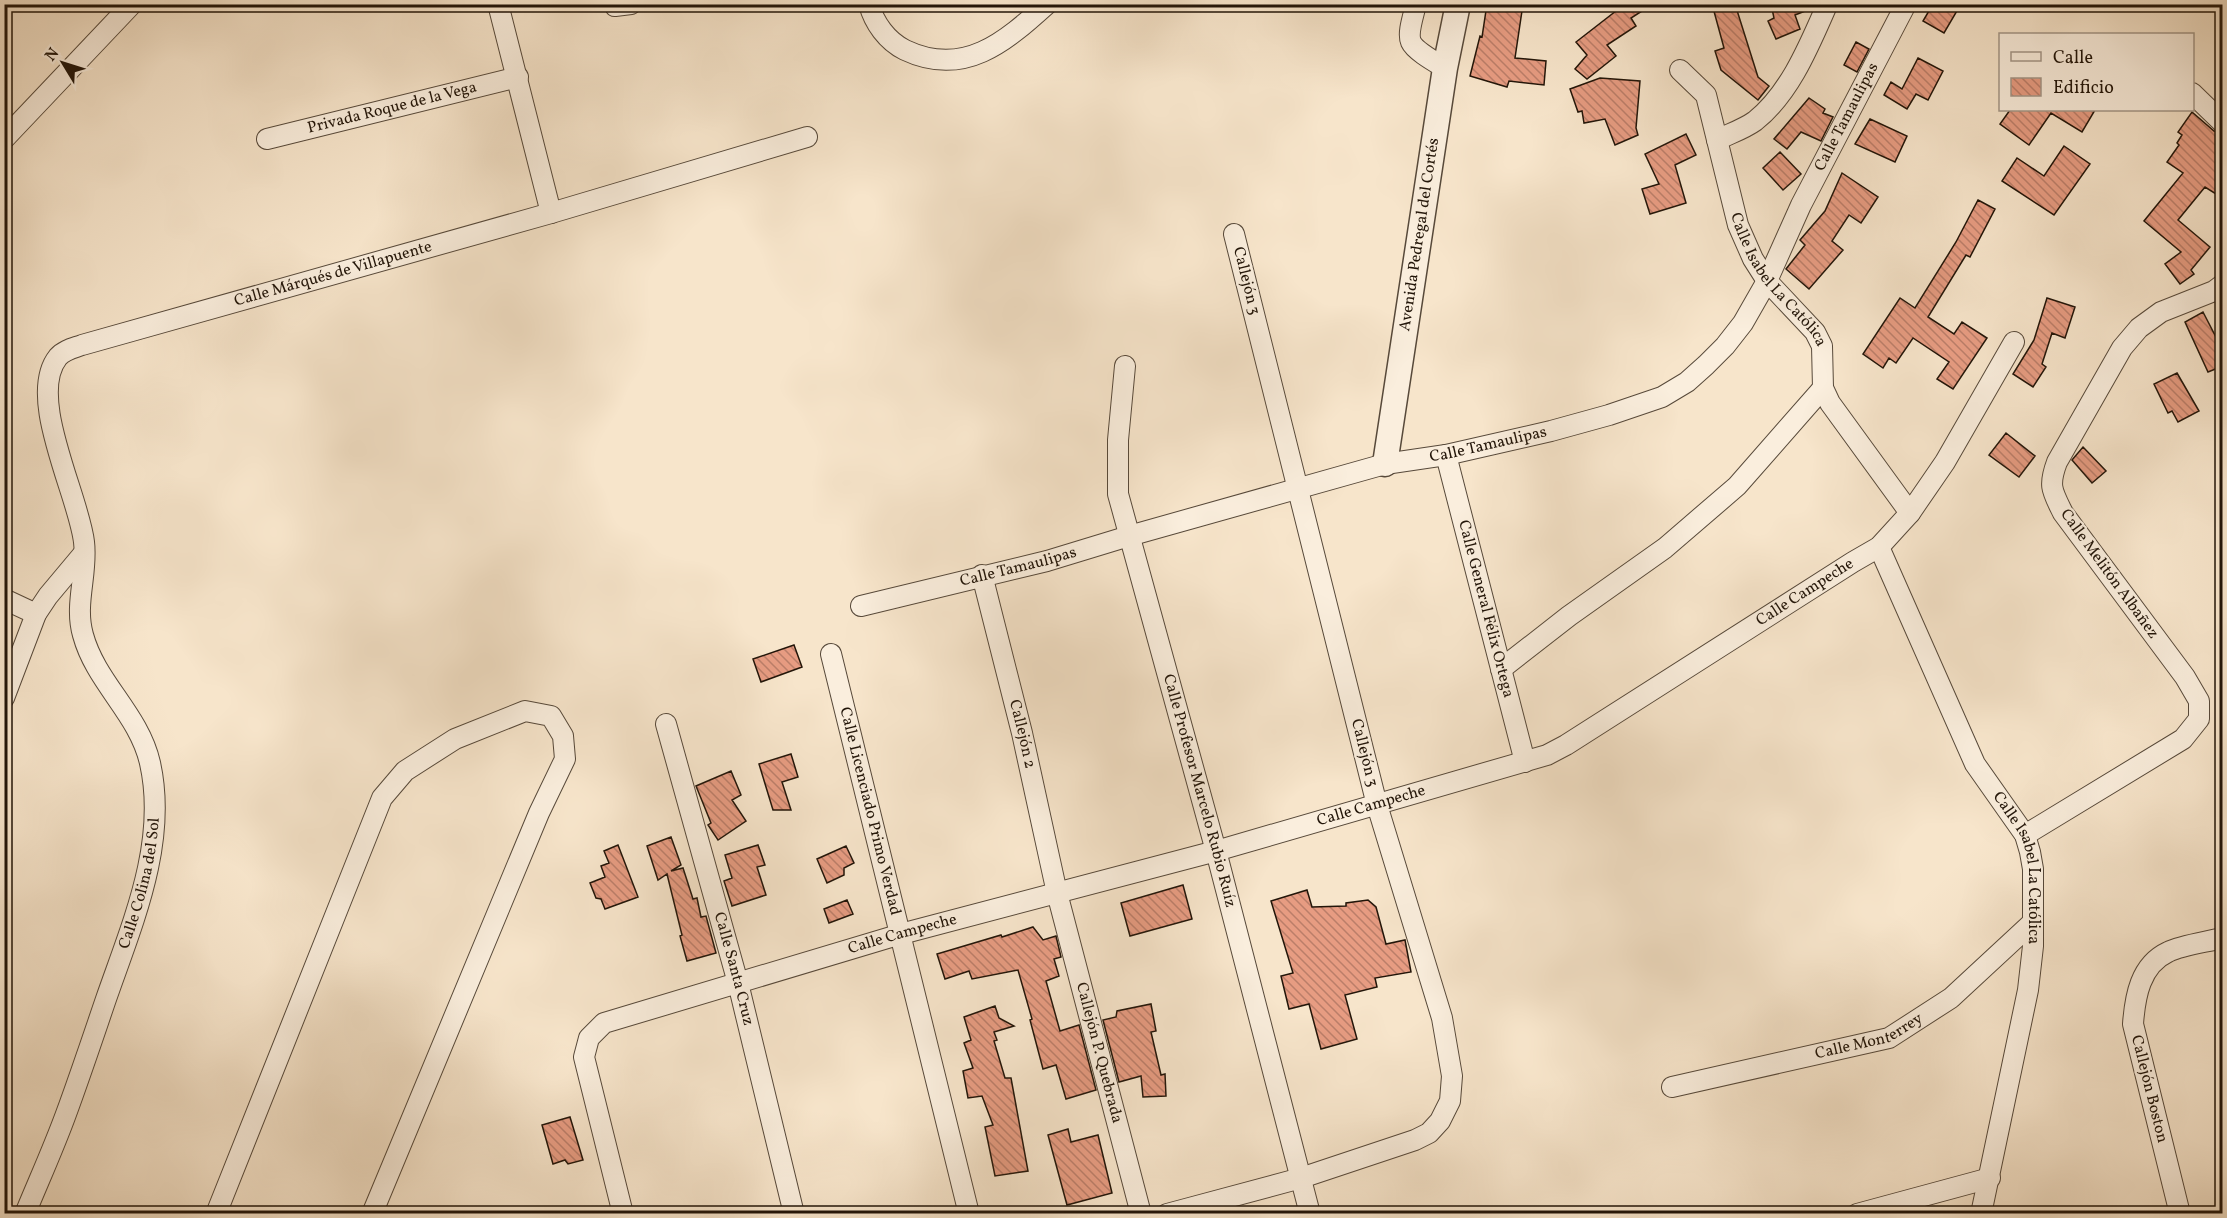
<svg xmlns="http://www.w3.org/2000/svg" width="2227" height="1218" font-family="Vollkorn,serif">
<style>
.building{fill:url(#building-back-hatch);stroke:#221509;stroke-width:1.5}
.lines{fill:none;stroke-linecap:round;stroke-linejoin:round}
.minor-casing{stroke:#57493a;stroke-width:22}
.tertiary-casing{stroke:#57493a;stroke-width:27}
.minor{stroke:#faeedd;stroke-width:20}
.tertiary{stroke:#faeedd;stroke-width:24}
.labels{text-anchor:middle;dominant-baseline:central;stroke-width:4.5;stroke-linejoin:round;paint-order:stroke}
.street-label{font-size:16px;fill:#221509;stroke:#faeedd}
</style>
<defs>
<pattern id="building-back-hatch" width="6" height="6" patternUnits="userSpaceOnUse" patternTransform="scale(1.5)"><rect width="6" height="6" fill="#e79c82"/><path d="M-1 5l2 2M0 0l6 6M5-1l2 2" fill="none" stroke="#bb7e69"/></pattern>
</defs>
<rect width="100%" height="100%" fill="#f7e5cb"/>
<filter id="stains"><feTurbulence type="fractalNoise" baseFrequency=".00333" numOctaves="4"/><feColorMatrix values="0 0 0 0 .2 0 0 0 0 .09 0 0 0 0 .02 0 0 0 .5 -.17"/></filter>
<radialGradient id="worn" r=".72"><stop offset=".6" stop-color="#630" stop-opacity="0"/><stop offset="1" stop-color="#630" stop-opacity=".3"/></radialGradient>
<path class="building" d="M1487,4H1523L1515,58L1546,61L1544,85L1509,81L1507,87L1470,76L1480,36L1482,37Z
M1625,4H1653L1631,18L1636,26L1607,45L1616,56L1587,79L1575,69L1587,55L1576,42Z
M1712,4H1735L1758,77L1769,86L1758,100L1721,70L1715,51L1724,48Z
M1771,4H1814L1813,8L1795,15L1800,29L1776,39L1768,21L1774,18Z
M1933,4H1961L1944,33L1923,21Z
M1856,42L1869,49L1857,72L1844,65Z
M1918,58L1943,71L1928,100L1916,94L1907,109L1884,95L1891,82L1902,89Z
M1600,78L1640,81L1636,128L1638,135L1615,145L1605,119L1584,123L1582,111L1578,112L1570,89Z
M1809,98L1825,109L1823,113L1833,117L1821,141L1801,132L1787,149L1774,139Z
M2010,110H2095L2082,132L2051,113L2029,145L2000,124Z
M2192,112L2214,131L2223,134V184L2216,194L2205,187L2178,220L2210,247L2191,270L2194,274L2180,284L2165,264L2181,252L2144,221L2183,173L2167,162L2179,145L2177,143L2182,135L2178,132Z
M1870,119L1907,136L1895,162L1855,144Z
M1686,134L1696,155L1675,165L1686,203L1650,214L1642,189L1659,184L1645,154Z
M2064,146L2090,164L2054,215L2002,181L2017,158L2044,176Z
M1780,152L1801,174L1783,190L1763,168Z
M1842,173L1878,197L1861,223L1849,215L1832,241L1843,250L1809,289L1786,269L1805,245L1800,240L1825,211Z
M1978,200L1995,209L1970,257L1966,255L1928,317L1954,334L1962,322L1987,338L1953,389L1937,379L1949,362L1913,338L1896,363L1889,358L1883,368L1863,354L1900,298L1915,308L1956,242Z
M2047,298L2075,307L2065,338L2052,333L2042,364L2046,367L2033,387L2013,374L2034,340Z
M2203,312L2218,341L2223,339V366L2208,372L2185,322Z
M2177,373L2199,411L2178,422L2172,411L2168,413L2154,384Z
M2006,433L2035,456L2019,477L1989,455Z
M2083,447L2106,471L2092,483L2072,460Z
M794,645L802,667L761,682L753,659Z
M791,754L798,777L782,782L791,810H773L759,764Z
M731,771L741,795L732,800L746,821L718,840L708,825L711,823L696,786Z
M671,837L681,865L671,871L683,868L693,899L697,898L701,917L706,916L716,953L687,961L680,936L682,935L667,874L658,880L647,846Z
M618,845L638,897L605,909L601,899L596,898L590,883L605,877L601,866L609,863L604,851Z
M758,845L765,865L757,867L766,895L732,906L724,881L732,878L725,855Z
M846,846L854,863L844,868V875L827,883L817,859Z
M1183,885L1192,919L1130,936L1121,903Z
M1307,890L1312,907L1346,906V903L1368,900L1376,907L1386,944L1405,940L1411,972L1375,978L1377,987L1345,995L1357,1039L1321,1049L1309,1004L1289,1009L1281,976L1293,973L1271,901Z
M847,900L853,914L829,923L824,909Z
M1033,927L1043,940L1056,936L1061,957L1054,959L1059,976L1046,981L1060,1031L1079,1025L1096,1090L1066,1099L1056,1065L1043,1069L1030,1020L1032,1019L1018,970L972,979L969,971L945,979L937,954L1001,935L1002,937Z
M1151,1004L1156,1031L1151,1032L1161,1075L1165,1074L1166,1096L1143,1097L1141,1076L1119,1082L1103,1020L1116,1017L1117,1011Z
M995,1006L999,1018L1014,1026L994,1032L997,1040L994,1041L1005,1078H1011L1028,1171L995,1176L985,1127L993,1125L982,1096L968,1098L963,1071L973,1068L964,1043L971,1040L964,1017Z
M570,1117L583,1160L568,1164L565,1160L553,1164L542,1125Z
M1068,1129L1071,1142L1098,1135L1112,1193L1067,1205L1048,1135Z"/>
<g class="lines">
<g class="minor-casing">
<g id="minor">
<path d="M498,4L551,213"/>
<path d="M614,4L615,6L631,4"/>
<path d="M869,4C874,23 887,41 905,50C964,78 1005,42 1047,4"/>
<path d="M1416,4C1414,14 1407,33 1411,42C1415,51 1437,63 1445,68"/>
<path id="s1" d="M1680,70L1706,95L1738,225L1753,259L1767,281L1815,332L1822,346L1823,388L1830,403L1910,513"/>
<path d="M2192,93L2222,122"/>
<path d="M4,139L132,4"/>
<path id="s2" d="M267,139L518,77"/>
<path d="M1717,140C1729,134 1744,129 1755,121C1790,93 1809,46 1827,5"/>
<path id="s3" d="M1125,366L1118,440V494L1216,851L1310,1214"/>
<path id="s4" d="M1446,455L1525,762"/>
<path id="s5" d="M1879,547L1975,764L2025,835L2030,852L2033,869V946L2028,990L1981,1214"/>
<path id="s6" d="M982,575L1022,733L1057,893L1141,1214"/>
<path d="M4,599L36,614"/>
<path id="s7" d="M861,606L1047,561L1129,536L1385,464L1446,455L1551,431L1609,415L1662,397L1687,382L1706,365L1725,346L1743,323L1767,281L1801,205L1906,4"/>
<path id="s8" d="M831,654L969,1214"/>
<path d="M1501,669L1569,616L1665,548L1737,486L1823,388"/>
<path d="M4,698L36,614L48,596L84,553"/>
<path id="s9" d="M666,724L738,983L794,1214"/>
<path d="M2025,835L2183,739L2199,719V701L2185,677L2063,513C2052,491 2048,486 2057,462L2122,348L2139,328L2161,312L2214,291L2222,285"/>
<path id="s10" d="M1672,1087L1889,1038L1951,998L2033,922"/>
<path id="s11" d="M25,1214C39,1180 54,1147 66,1114C80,1076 93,1037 106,999C132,924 168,843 150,763C139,714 96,683 83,635C74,604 88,573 84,542C79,496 26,397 58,357C64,350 74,348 82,345L551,213L807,137"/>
<path d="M216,1214L382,798L405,771L455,739L525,711L551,716L563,736L565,759L539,813L372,1214"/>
<path id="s12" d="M623,1214L584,1057L589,1038L604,1023L901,934L1216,851L1547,755L1566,745L1853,562L1879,547L1910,513L1945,462L2014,342"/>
<path d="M1167,1214L1301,1178L1415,1140L1429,1133L1440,1121L1450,1101L1452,1076L1442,1018L1377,805L1234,234"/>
<path d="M1857,1214L1990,1178"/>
<path d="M2180,1214L2133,1024C2135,997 2140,965 2168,952C2182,945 2207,942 2222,938"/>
</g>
</g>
<g class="tertiary-casing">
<g id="tertiary">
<path id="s13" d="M1385,464L1445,68L1458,4"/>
</g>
</g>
<use href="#minor" class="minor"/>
<use href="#tertiary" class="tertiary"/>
</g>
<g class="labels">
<g class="street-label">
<text stroke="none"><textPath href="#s2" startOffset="129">Privada Roque de la Vega</textPath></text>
<text stroke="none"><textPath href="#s7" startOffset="1170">Calle Tamaulipas</textPath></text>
<text stroke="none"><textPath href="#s13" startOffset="232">Avenida Pedregal del Cortés</textPath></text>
<text stroke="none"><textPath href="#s11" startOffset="1192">Calle Márqués de Villapuente</textPath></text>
<text stroke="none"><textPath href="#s1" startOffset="238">Calle Isabel La Católica</textPath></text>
<text transform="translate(1246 281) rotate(76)">Callejón 3</text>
<text stroke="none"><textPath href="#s7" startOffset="648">Calle Tamaulipas</textPath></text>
<text stroke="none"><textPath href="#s7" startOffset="162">Calle Tamaulipas</textPath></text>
<text transform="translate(2109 574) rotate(54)">Calle Melitón Albañez</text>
<text stroke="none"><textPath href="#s12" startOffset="1488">Calle Campeche</textPath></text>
<text stroke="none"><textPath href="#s4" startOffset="159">Calle General Félix Ortega</textPath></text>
<text stroke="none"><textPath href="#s6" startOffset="164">Callejón 2</textPath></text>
<text transform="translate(1364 753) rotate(76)">Callejón 3</text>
<text stroke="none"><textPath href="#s3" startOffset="436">Calle Profesor Marcelo Rubio Ruíz</textPath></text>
<text stroke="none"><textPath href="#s12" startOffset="1000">Calle Campeche</textPath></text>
<text stroke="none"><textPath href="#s8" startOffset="162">Calle Licenciado Primo Verdad</textPath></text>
<text stroke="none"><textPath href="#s5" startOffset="354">Calle Isabel La Católica</textPath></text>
<text stroke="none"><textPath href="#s11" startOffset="351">Calle Colina del Sol</textPath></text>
<text stroke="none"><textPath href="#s12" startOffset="514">Calle Campeche</textPath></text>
<text stroke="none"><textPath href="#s9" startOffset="254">Calle Santa Cruz</textPath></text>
<text stroke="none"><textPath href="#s10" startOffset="204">Calle Monterrey</textPath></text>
<text stroke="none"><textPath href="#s6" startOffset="492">Callejón P. Quebrada</textPath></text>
<text transform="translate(2149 1089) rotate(76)">Callejón Boston</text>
</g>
</g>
<rect width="2227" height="1218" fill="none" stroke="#f7e5cb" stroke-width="24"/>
<rect x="6" y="6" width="2215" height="1206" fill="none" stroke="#221509" stroke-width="3"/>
<rect x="12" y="12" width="2203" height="1194" fill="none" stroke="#221509" stroke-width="1.5"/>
<rect x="1999" y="33" width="195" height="78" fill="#faeedd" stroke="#a49788" stroke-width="1.5"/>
<rect x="2011" y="52" width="30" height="9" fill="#faeedd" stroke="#a49788" stroke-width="1.5"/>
<text x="2053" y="63" font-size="18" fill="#221509">Calle</text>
<rect x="2011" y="78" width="30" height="18" fill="url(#building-back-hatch)" stroke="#a49788" stroke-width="1.5"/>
<text x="2053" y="93" font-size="18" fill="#221509">Edificio</text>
<g transform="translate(63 63) rotate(308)" stroke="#faeedd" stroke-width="4.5" paint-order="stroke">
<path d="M0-4.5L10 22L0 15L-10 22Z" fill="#221509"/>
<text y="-9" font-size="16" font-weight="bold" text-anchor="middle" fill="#221509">N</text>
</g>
<rect width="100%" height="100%" filter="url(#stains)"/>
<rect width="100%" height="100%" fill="url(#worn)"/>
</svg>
